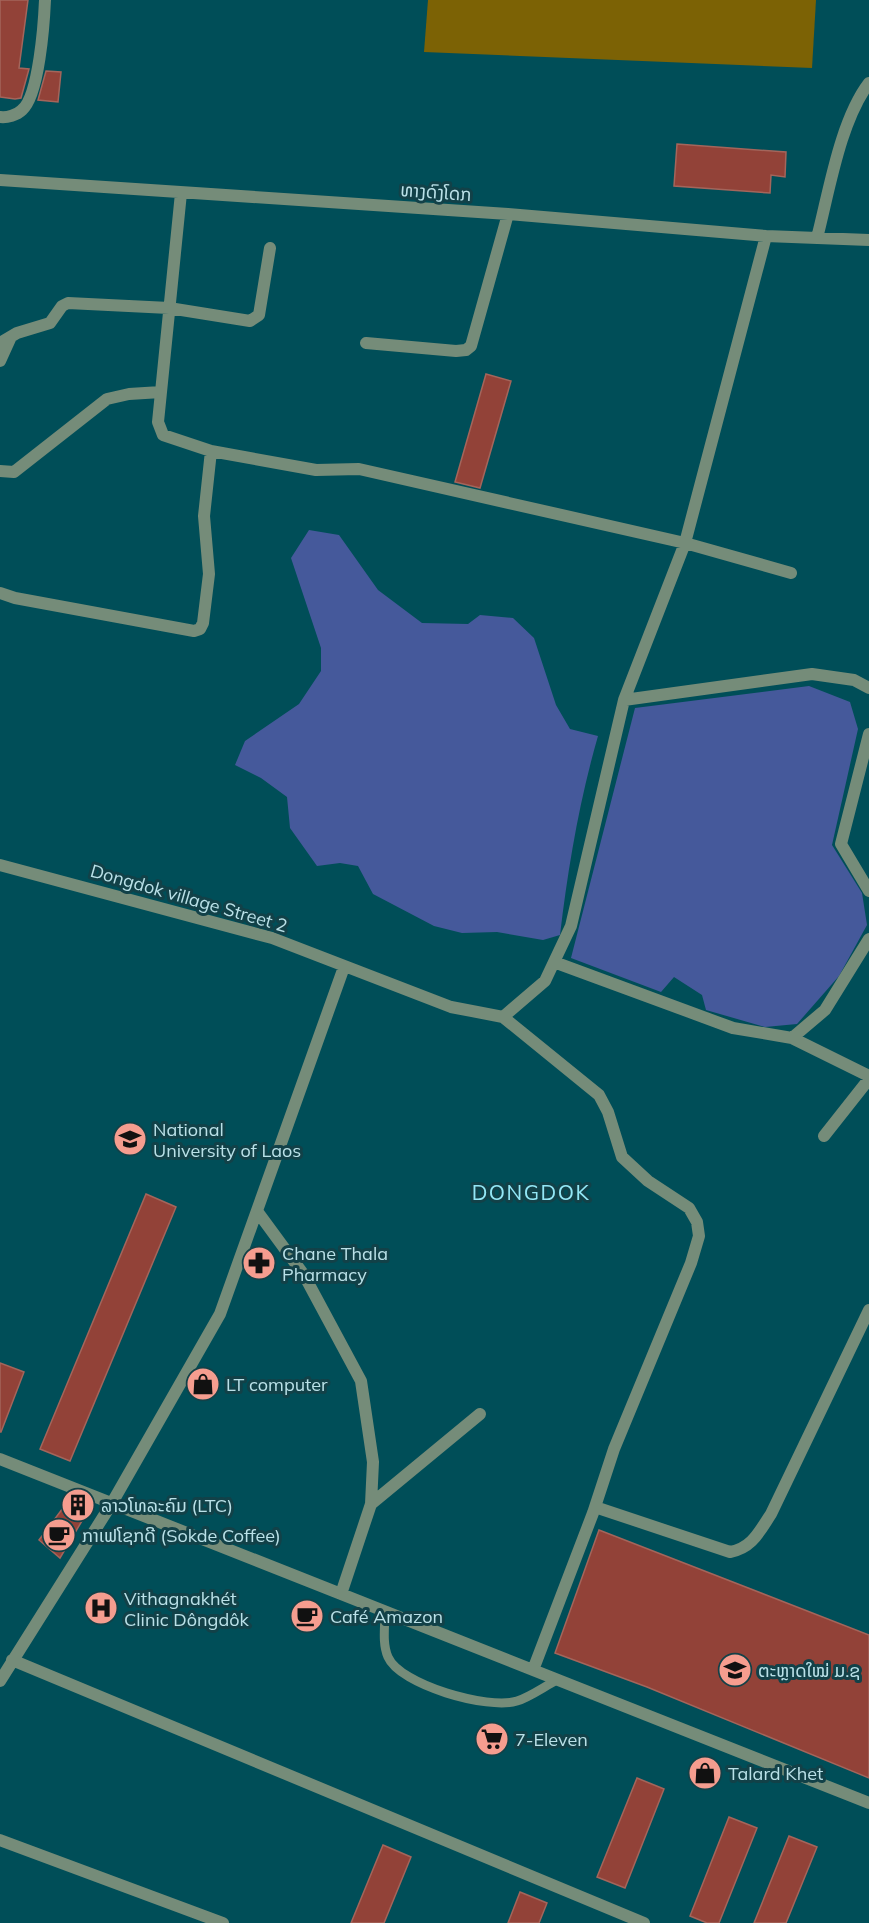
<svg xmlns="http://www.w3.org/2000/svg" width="869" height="1923" font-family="Mulish,'Noto Sans Lao',sans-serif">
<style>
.green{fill:#7c6205}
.water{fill:#45599b}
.building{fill:#924238;stroke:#a4655b;stroke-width:1.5}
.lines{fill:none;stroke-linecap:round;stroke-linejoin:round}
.lane{stroke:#758c79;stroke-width:9}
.street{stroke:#758c79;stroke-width:12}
.labels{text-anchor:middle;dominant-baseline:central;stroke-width:6;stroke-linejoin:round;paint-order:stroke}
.street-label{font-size:18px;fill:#bae1e8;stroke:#124148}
.poi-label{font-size:18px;fill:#bae1e8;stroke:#124148;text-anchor:start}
.quarter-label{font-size:21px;letter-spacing:1.5px;fill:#93e7f6;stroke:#124148}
</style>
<rect width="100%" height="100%" fill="#004e58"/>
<path class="green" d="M428,0H816L812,68L424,52Z"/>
<path class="water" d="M309,530L339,535L378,590L422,623L468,624L480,615L513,618L534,638L556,705L570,729L598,736C579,802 568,868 560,935L543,940L497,932L462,933L434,926L373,894L358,866L340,863L317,866L290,828L287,797L261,778L235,765L245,741L299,704L321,671V648L291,558Z
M809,686L850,702L858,729L832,845L862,893L867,925L839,976L797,1024L765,1027L706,1010L702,995L674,977L661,992L571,958L635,708Z"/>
<path class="building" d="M0,0H28L19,68L29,69L21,98L15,99L0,97Z
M46,71L61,72L58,102L38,100Z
M677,144L786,152L785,177L771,175L770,193L674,186Z
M486,374L511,381L480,488L455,482Z
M146,1194L176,1207L70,1461L40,1449Z
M0,1363L24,1372L1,1432H0Z
M72,1496L92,1504L60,1558L39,1540Z
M599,1530L869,1635V1778L647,1687L555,1653Z
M637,1778L664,1789L625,1888L597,1877Z
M729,1817L757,1828L719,1923H707L690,1916Z
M789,1836L817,1847L786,1923H754Z
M383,1845L411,1857L384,1923H351Z
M520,1892L547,1903L539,1923H508Z"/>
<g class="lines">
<path class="lane" d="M385,1612C385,1626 382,1643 388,1657C400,1685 488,1710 517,1701C530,1697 545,1686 557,1680"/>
<path class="street" d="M0,117C7,118 17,115 22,110C39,96 44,23 45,0
M0,180L508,214L766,236L869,240
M181,193L158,422L163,435L211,451L316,470L359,469L685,543L791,573
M817,238C829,192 840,121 869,83
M0,343L17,333L50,323L62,306L68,303L169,308L250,321L259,315L270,248
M366,343L456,351L466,350L471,346L508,214
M0,361L10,339
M0,471L14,472L107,399L129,394L161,392
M0,593L15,598L194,631L200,629L203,623L209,574L204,516L211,451
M624,700L812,674L854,680L869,688
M869,734L841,844L869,891
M0,865L272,938L451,1007L503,1017
M554,962L733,1028L792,1038L869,1076
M503,1017L545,981L571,926L624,700L685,543L766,236
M503,1017L599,1095L608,1112L622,1157L648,1181L689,1208L697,1222L699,1236L691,1263L614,1449L593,1513L533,1670
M792,1038L825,1010L869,939
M824,1136L869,1079
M257,1211L304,1275L361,1381L373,1462L371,1504L341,1594
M0,1459L869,1803
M371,1504L480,1414
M595,1507L730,1552C752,1548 759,1532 771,1514L869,1310
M12,1660L644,1923
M0,1681L112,1503L220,1314L344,967
M0,1840L223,1923"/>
</g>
<defs>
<g id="university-disc" transform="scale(1.725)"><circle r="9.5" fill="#f59d8f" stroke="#124148"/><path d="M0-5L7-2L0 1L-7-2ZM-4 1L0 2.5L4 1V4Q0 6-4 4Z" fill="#111"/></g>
<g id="pharmacy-disc" transform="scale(1.725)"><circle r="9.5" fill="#f59d8f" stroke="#124148"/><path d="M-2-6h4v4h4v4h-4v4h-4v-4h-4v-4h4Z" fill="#111"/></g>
<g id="shop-disc" transform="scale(1.725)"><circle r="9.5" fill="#f59d8f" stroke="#124148"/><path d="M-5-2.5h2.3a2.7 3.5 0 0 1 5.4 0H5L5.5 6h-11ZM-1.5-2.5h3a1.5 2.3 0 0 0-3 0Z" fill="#111"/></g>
<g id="building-disc" transform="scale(1.725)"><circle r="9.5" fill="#f59d8f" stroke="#124148"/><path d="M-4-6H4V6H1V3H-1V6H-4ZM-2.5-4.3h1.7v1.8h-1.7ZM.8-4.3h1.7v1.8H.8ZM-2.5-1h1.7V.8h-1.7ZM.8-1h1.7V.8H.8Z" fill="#111"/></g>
<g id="cafe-disc" transform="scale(1.725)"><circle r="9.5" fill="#f59d8f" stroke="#124148"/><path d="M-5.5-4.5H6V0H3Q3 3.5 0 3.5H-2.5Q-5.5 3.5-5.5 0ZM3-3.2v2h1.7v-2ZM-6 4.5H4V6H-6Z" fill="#111"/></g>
<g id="hospital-disc" transform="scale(1.725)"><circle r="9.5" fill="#f59d8f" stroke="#124148"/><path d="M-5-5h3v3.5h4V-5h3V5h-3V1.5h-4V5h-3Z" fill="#111"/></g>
<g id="school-disc" transform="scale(1.725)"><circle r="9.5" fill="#f59d8f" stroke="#124148"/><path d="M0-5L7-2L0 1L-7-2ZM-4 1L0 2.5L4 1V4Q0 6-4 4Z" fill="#111"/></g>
<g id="supermarket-disc" transform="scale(1.725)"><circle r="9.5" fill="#f59d8f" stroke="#124148"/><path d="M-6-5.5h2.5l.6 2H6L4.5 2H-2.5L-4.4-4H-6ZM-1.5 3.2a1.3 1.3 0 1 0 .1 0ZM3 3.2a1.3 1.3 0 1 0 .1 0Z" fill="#111"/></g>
</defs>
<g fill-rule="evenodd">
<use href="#university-disc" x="130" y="1139"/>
<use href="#pharmacy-disc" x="259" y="1263"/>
<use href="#shop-disc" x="203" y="1384"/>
<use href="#building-disc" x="78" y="1505"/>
<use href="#cafe-disc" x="59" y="1535"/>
<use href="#hospital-disc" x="101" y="1608"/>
<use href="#cafe-disc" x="307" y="1616"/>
<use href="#school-disc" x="735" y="1670"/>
<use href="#supermarket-disc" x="492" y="1739"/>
<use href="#shop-disc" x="705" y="1773"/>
</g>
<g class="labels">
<g class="street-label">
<text transform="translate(436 192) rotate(4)">ທາງດົງໂດກ</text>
<text transform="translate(189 898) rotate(16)">Dongdok village Street 2</text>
</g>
<g class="poi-label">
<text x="153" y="1129">National<tspan x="153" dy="21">University of Laos</tspan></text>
<text x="282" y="1253">Chane Thala<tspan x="282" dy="21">Pharmacy</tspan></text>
<text x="226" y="1384">LT computer</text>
<text x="101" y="1505">ລາວໂທລະຄົມ (LTC)</text>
<text x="82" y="1535">ກາເຟໂຊກດີ (Sokde Coffee)</text>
<text x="124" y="1598">Vithagnakhét<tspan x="124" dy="21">Clinic Dôngdôk</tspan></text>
<text x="330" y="1616">Café Amazon</text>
<text x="758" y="1670">ຕະຫຼາດໃໝ່ ມ.ຊ</text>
<text x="515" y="1739">7-Eleven</text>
<text x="728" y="1773">Talard Khet</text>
</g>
<g class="quarter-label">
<text x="531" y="1192">DONGDOK</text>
</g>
</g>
</svg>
